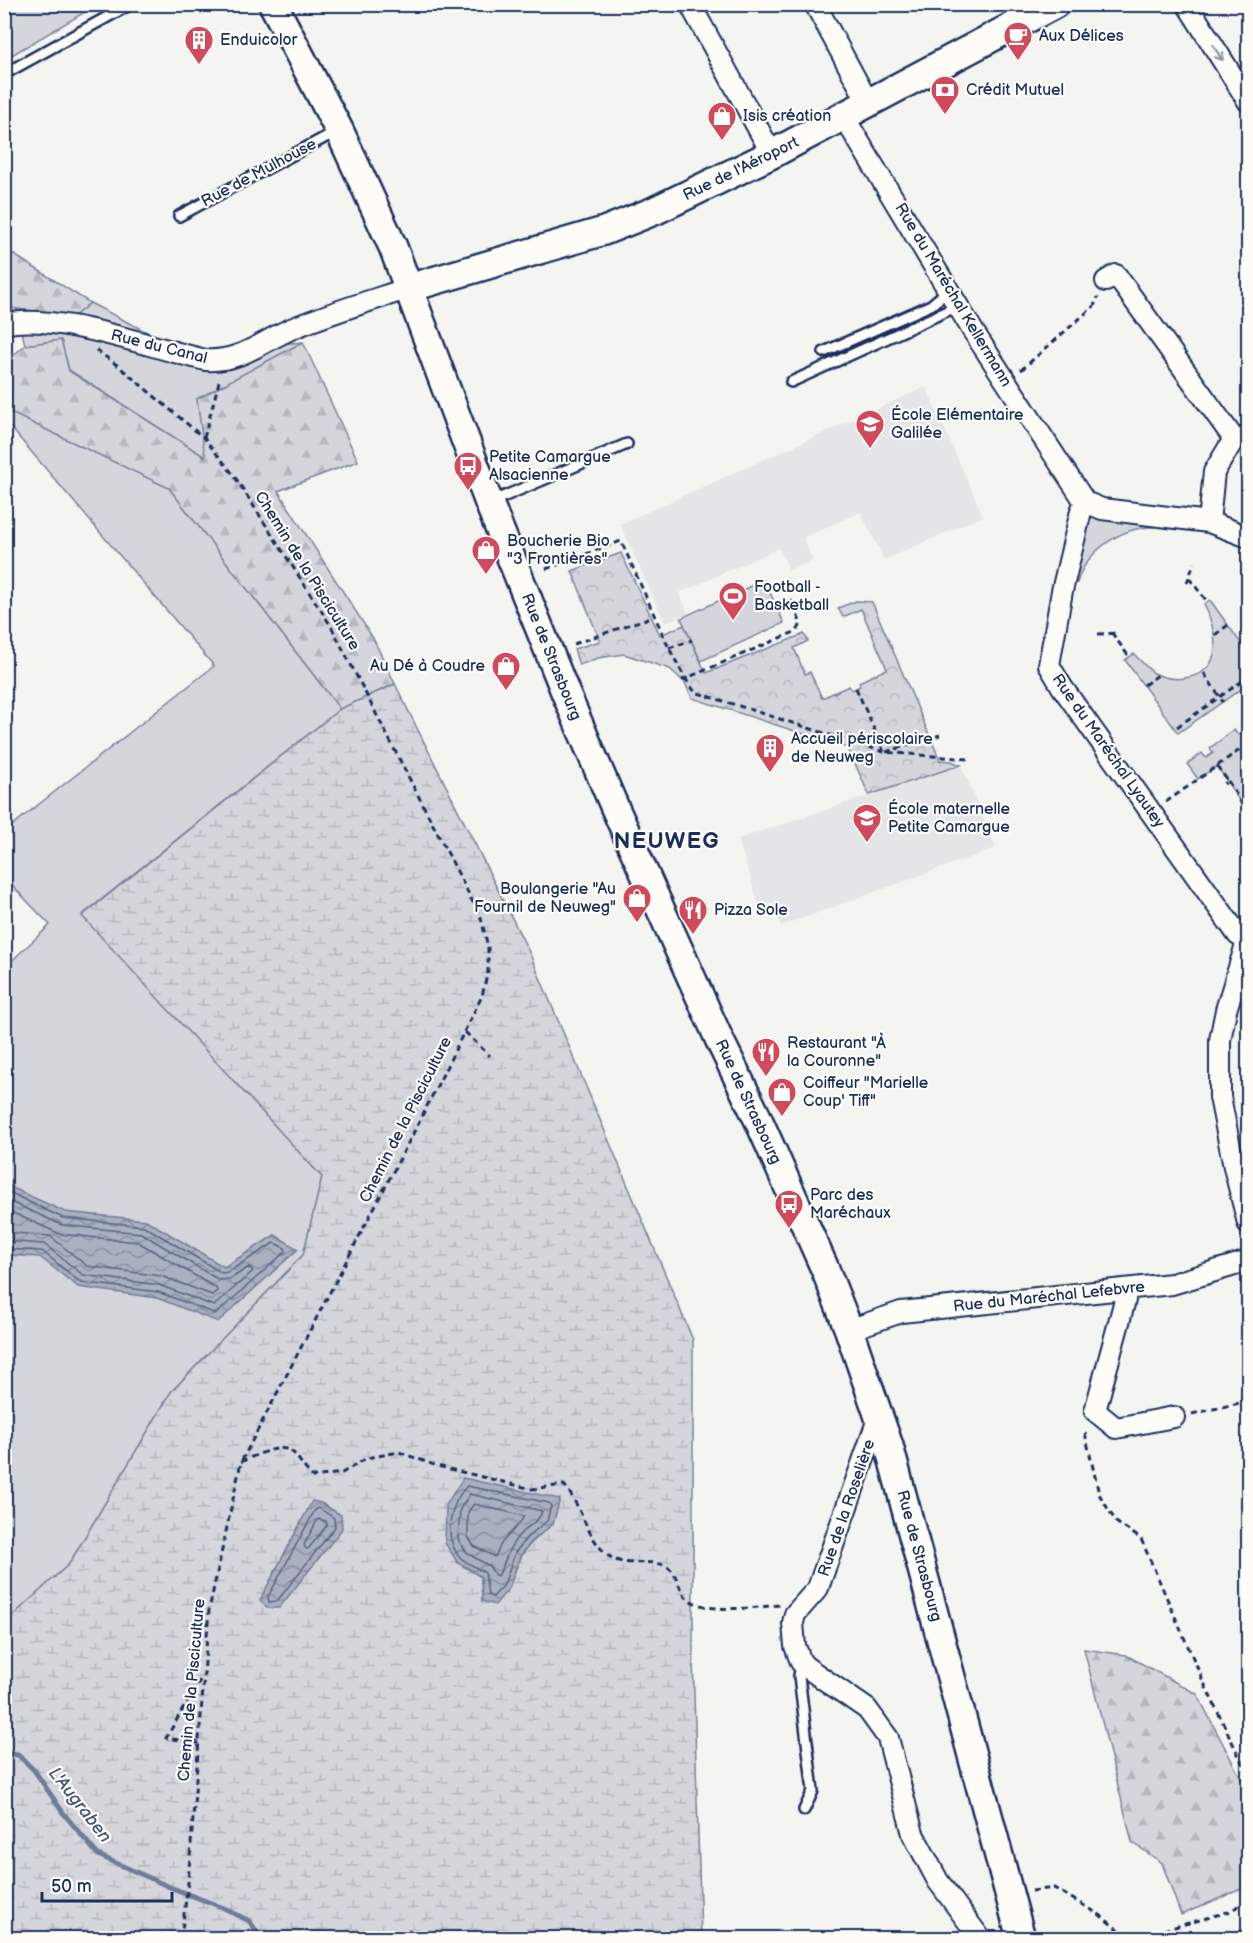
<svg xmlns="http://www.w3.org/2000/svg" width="1253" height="1943" font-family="'Balsamiq Sans',sans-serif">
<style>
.built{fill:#e4e5e6}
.green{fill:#d4d6db;stroke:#78829c;stroke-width:1.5}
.forest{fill:url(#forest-firs);stroke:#78829c;stroke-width:1.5}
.wetland{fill:url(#wetland-marsh);stroke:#78829c;stroke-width:1.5;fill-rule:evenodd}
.park{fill:url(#park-crowns);stroke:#78829c;stroke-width:1.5}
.water{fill:url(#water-waves);stroke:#717c98;stroke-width:1.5}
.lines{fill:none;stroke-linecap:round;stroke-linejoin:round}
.shore{stroke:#546385;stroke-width:1.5}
.stream{stroke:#717c98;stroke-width:5}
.lane-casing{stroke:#1b2f5e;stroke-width:14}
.street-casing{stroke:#1b2f5e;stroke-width:24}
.secondary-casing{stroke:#1b2f5e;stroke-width:32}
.path{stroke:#1b2f5e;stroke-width:3;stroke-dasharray:6 4.5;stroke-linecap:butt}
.lane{stroke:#fdfcf7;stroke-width:9}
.street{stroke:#fdfcf7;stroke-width:20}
.secondary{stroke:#fdfcf7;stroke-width:27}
.oneway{stroke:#8c96aa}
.labels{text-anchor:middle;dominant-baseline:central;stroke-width:4.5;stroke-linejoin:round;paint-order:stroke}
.poi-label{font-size:16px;fill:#1b2f5e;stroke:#fdfcf7;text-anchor:start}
.street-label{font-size:16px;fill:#1b2f5e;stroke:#fdfcf7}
.water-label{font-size:18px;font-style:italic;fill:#46567b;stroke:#fdfcf7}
.district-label{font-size:22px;font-weight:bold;letter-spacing:1.5px;fill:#1b2f5e;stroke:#fdfcf7}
</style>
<defs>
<pattern id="forest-firs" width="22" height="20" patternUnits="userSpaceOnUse" patternTransform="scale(1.5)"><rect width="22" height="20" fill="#d4d6db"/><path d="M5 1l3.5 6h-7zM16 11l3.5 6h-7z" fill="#b5b8be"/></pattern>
<pattern id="wetland-marsh" width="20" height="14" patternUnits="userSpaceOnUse" patternTransform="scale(1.5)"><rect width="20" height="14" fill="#d4d6db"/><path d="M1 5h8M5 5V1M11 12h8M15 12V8" fill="none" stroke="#b5b8be"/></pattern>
<pattern id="park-crowns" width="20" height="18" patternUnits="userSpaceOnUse" patternTransform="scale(1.5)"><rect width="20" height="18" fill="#d4d6db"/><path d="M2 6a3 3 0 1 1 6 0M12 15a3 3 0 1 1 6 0" fill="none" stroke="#b5b8be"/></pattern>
<pattern id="water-waves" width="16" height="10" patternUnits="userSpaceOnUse" patternTransform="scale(1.5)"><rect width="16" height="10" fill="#aab0bf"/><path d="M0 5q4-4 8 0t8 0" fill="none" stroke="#8a909e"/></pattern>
</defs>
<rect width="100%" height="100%" fill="#f4f4f1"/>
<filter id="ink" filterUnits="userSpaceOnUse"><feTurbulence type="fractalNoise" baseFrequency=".0167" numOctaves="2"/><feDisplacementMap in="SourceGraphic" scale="12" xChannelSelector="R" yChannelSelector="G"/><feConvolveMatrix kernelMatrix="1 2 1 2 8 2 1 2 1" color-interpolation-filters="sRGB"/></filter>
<g filter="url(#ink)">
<path class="built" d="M926,387L983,516L884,560L861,512L803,538L813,560L789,570L779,548L679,593L688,613L665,623L620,524Z
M961,765L996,848L781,926L773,903L759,905L738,839Z"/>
<path class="green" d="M5,4L82,5L85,12L5,59Z
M90,303L186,352L303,342L197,399L206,458L69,370L61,340L25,345L17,310L73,317Z
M5,410L169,488L340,709L82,915L322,1177L303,1255L171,1392L69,1564L8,1620L5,1621V967L50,925L5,878V831L214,666L5,421Z
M1103,516L1156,524L1155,527C1122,526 1086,551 1077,583L1073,582L1084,528L1090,518Z
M764,580L784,623L701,661L681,618Z
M1210,600L1248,653V684L1178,733L1125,660L1134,654C1140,660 1146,668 1154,673C1164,678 1174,680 1185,678C1226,672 1217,632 1204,604Z
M1248,720V814L1217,766L1198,779L1187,764L1202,753L1206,758L1213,753L1210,748L1234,730L1238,735L1245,730L1241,725Z"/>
<path class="forest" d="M5,249L90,303L73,317L5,307Z
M61,340L69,371L205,457L197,399L303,342L358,461L278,491L373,638L395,684L340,709L169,488L5,410L4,364L25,345Z
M1084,1649L1126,1655L1197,1694L1248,1792V1886L1181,1915L1162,1863L1132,1842Z"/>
<path class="wetland" d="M395,684L530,954L693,1340V1657L701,1938H5L4,1621L8,1620L69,1564L171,1392L303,1255L322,1177L82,916L340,709ZM553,1524C523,1548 521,1553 509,1588L482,1600L481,1577L471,1570Z"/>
<path class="park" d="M621,553L660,635L684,625L706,673L804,634L808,641L794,648L805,674L810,672L822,698L849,686L852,690L860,686L859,682L887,669L861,609L843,617L838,608L856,601L872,602L940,760L951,761L961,765L869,795L848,748L692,698L685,683L670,669L624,654L598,658L579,665L574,649L600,641L572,571Z"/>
<path class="water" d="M4,1184L65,1212L146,1220L224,1267L275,1235L298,1249L218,1322L157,1298L78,1287L40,1257L5,1255Z
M463,1478L560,1499L553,1524L531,1542L520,1556L509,1588L495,1605L482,1601L481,1577L458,1563L445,1543L446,1505Z
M312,1501L321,1503L341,1515L342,1529L279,1608H267L260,1600Z"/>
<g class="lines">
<path class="shore" d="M4,1190L63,1218L144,1226L222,1273L228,1272L274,1243L285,1248L286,1251L216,1314L158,1292L80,1282L42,1251L4,1249
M4,1199L62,1225L141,1233L219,1280L230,1279L249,1267L253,1271L214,1306L159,1285L83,1275L44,1244L4,1241
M4,1209L60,1234L138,1242L216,1288L217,1291L212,1295L161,1276L87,1266L50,1236L4,1232
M467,1486L549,1503L551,1506L547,1521L527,1537L515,1553L504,1585L493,1597L488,1595L485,1573C478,1568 468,1564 461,1558C442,1539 450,1503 467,1486Z
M470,1494L542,1511C540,1521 529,1525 522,1532C507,1547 507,1560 498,1576L495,1575L489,1566L467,1553L458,1539L460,1509Z
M474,1504L524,1516C520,1525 508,1534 501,1544C499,1548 497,1553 495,1557L474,1546L468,1537V1512Z
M319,1508L334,1518L335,1527L277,1601L269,1602L268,1597L315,1510Z
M318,1519L326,1521L327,1525L309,1548L306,1549L304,1545Z"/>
<path class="stream" d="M4,1753L18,1755L34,1770L64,1814L98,1855L172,1888L224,1908L249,1921L262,1938"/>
<g class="lane-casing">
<path id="lane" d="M4,74L131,4
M179,216L337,131
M824,352L931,305L949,290
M791,382L958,306
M1234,439L1248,429
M491,502L627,444
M801,1664L799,1676L813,1791L804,1810"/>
</g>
<g class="street-casing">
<path id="street" d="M690,4L772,154
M815,4L869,104
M1187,4L1248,101
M844,117L973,331L1085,502
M1106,281L1116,275L1234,439L1214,472L1209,522
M4,324C58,312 151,348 206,360C240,362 261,342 291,329C329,313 370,301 409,288
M1085,502L1081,511L1062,591L1049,665L1062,687L1238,935L1247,940
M1085,502L1102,509L1209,522L1248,537
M1248,938L1226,1010L1220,1040V1097L1234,1167L1248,1223
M1125,1290V1300L1095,1411L1116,1428L1174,1417
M849,1330L901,1312L1172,1284L1248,1261
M879,1416L818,1588L795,1614L793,1623L795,1646L801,1662L806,1667L867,1709L888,1738L913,1834L938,1881L980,1938"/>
</g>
<g class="secondary-casing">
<path id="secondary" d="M273,4L339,130L393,247L489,503L566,694L615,808L720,1041L758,1119L825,1269L849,1330L889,1446L1021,1938
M409,288L604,231L654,211L772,154L1055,4"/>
</g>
<path class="path" d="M96,350L117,365L204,438L233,474L331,626L481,918L488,947V971L482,996L417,1126L241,1462L209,1610L188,1883L181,1938
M1021,370L1094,306L1098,297
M204,438L220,378
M546,569L621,541L669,648L685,678L695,692L884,752L969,759
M1189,578L1206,600L1209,598
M1187,583L1194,563
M1112,633L1127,654L1124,657
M1098,634L1118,633
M1215,635L1228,625
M574,644L654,616
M669,648L692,640
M1204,673L1223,702
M682,680L797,631L801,624L791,600
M1144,685L1158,675
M856,688L884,752
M1177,727L1248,677
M1242,732L1248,741
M886,752L940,735
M1217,766L1228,781L1224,784
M1228,781L1248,814
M1166,802L1248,744
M1244,819L1248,817
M465,1032L490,1056
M1192,1414L1248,1401
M1085,1433L1099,1494L1116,1522L1141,1539L1204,1683L1248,1775
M241,1462C252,1457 280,1443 291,1451C298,1456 304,1469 313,1477L342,1473L367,1458L399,1452L437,1466L532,1489L564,1485C582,1506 587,1542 612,1558C628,1568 649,1558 666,1566C678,1572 677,1588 686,1597C703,1615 757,1607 780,1605
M199,1743L166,1738L203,1675
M1032,1891L1054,1888L1100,1915L1122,1933L1139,1937L1228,1912L1248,1901"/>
<use href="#lane" class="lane"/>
<use href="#street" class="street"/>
<use href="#secondary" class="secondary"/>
</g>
<defs><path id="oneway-shaft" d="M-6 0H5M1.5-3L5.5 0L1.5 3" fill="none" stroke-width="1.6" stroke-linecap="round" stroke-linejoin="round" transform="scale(1.5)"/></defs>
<use class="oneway" href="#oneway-shaft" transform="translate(1218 53) rotate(58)"/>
</g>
<defs>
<g id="cafe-pin" transform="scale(1.5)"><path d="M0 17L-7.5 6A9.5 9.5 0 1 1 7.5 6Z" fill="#d1495b" stroke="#fdfcf7"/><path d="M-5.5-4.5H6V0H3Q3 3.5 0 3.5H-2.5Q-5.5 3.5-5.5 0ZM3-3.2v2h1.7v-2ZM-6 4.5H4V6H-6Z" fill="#fff"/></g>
<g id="building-pin" transform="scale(1.5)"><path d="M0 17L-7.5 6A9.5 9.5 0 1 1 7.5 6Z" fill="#d1495b" stroke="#fdfcf7"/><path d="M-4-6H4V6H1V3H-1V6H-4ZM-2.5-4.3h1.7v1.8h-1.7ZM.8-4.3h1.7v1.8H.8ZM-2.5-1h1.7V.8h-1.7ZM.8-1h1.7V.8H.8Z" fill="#fff"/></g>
<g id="bank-pin" transform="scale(1.5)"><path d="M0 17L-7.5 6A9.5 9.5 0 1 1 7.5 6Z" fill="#d1495b" stroke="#fdfcf7"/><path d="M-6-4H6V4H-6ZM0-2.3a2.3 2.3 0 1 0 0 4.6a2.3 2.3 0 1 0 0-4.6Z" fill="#fff"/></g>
<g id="shop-pin" transform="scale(1.5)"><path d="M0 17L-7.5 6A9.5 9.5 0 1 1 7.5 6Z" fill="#d1495b" stroke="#fdfcf7"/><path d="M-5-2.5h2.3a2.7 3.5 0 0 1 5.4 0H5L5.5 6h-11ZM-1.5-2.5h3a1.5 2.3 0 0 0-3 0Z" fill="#fff"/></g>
<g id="school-pin" transform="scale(1.5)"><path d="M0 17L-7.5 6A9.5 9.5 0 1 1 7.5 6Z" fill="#d1495b" stroke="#fdfcf7"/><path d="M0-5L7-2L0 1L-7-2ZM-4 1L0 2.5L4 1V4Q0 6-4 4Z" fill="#fff"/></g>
<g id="bus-pin" transform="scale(1.5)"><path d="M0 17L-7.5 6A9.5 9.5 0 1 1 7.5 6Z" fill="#d1495b" stroke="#fdfcf7"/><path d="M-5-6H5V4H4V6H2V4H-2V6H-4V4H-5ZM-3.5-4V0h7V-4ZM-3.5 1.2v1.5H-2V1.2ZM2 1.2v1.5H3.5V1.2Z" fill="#fff"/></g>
<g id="stadium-pin" transform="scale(1.5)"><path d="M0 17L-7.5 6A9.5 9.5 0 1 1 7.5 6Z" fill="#d1495b" stroke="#fdfcf7"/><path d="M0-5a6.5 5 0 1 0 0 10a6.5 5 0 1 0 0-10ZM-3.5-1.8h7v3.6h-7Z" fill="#fff"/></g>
<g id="restaurant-pin" transform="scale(1.5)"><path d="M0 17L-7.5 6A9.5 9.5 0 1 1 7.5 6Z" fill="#d1495b" stroke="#fdfcf7"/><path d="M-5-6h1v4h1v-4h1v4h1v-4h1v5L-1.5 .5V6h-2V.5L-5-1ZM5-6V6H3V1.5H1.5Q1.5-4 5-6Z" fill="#fff"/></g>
</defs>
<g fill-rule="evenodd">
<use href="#cafe-pin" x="1018" y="36"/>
<use href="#building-pin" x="199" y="40"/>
<use href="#bank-pin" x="945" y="90"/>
<use href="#shop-pin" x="722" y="116"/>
<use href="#school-pin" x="870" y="424"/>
<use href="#bus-pin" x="468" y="466"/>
<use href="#shop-pin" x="486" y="550"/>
<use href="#stadium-pin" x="733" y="596"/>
<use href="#shop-pin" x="506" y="666"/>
<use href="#building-pin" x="770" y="748"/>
<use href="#school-pin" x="867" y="818"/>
<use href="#shop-pin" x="637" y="898"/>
<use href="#restaurant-pin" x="693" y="910"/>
<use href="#restaurant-pin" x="766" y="1052"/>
<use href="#shop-pin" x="782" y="1092"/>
<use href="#bus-pin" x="789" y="1204"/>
</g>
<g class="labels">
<g class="poi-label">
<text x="1039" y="36">Aux Délices</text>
<text x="220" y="40">Enduicolor</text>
<text x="966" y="90">Crédit Mutuel</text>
<text x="743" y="116">Isis création</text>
<text x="891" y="415">École Elémentaire<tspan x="891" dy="18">Galilée</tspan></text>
<text x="489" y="457">Petite Camargue<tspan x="489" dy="18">Alsacienne</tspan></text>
<text x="507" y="541">Boucherie Bio<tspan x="507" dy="18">"3 Frontières"</tspan></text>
<text x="754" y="587">Football -<tspan x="754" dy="18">Basketball</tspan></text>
<text x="485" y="666" text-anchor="end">Au Dé à Coudre</text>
<text x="791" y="739">Accueil périscolaire<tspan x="791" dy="18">de Neuweg</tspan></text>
<text x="888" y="809">École maternelle<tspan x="888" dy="18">Petite Camargue</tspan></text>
<text x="616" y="889" text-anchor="end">Boulangerie "Au<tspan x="616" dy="18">Fournil de Neuweg"</tspan></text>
<text x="714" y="910">Pizza Sole</text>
<text x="787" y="1043">Restaurant "À<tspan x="787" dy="18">la Couronne"</tspan></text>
<text x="803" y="1083">Coiffeur "Marielle<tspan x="803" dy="18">Coup' Tiff"</tspan></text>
<text x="810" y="1195">Parc des<tspan x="810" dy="18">Maréchaux</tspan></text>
</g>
<g class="street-label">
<text transform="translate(741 169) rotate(-26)">Rue de l'Aéroport</text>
<text transform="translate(259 173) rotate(-28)">Rue de Mulhouse</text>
<text transform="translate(953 295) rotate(59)">Rue du Maréchal Kellermann</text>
<text transform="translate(159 347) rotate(14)">Rue du Canal</text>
<text transform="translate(307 571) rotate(58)">Chemin de la Pisciculture</text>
<text transform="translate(551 657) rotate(68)">Rue de Strasbourg</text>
<text transform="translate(1108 751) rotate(55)">Rue du Maréchal Lyautey</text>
<text transform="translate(748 1102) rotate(65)">Rue de Strasbourg</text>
<text transform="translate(406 1120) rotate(-63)">Chemin de la Pisciculture</text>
<text transform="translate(1049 1297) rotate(-6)">Rue du Maréchal Lefebvre</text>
<text transform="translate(847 1508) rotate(-71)">Rue de la Roselière</text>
<text transform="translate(919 1556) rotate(75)">Rue de Strasbourg</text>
<text transform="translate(192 1690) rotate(-85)">Chemin de la Pisciculture</text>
</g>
<g class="water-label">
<text transform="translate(80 1805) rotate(52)">L'Augraben</text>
</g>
<g class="district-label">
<text x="667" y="841">NEUWEG</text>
</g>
</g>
<rect width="1253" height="1943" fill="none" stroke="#fdfcf7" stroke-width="24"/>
<rect x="12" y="12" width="1229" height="1919" fill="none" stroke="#1b2f5e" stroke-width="2" filter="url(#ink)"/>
<path d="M42 1892v9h130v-9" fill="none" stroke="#1b2f5e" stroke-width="3"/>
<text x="51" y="1892" font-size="18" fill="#1b2f5e" stroke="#fdfcf7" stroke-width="4.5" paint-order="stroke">50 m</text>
</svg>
